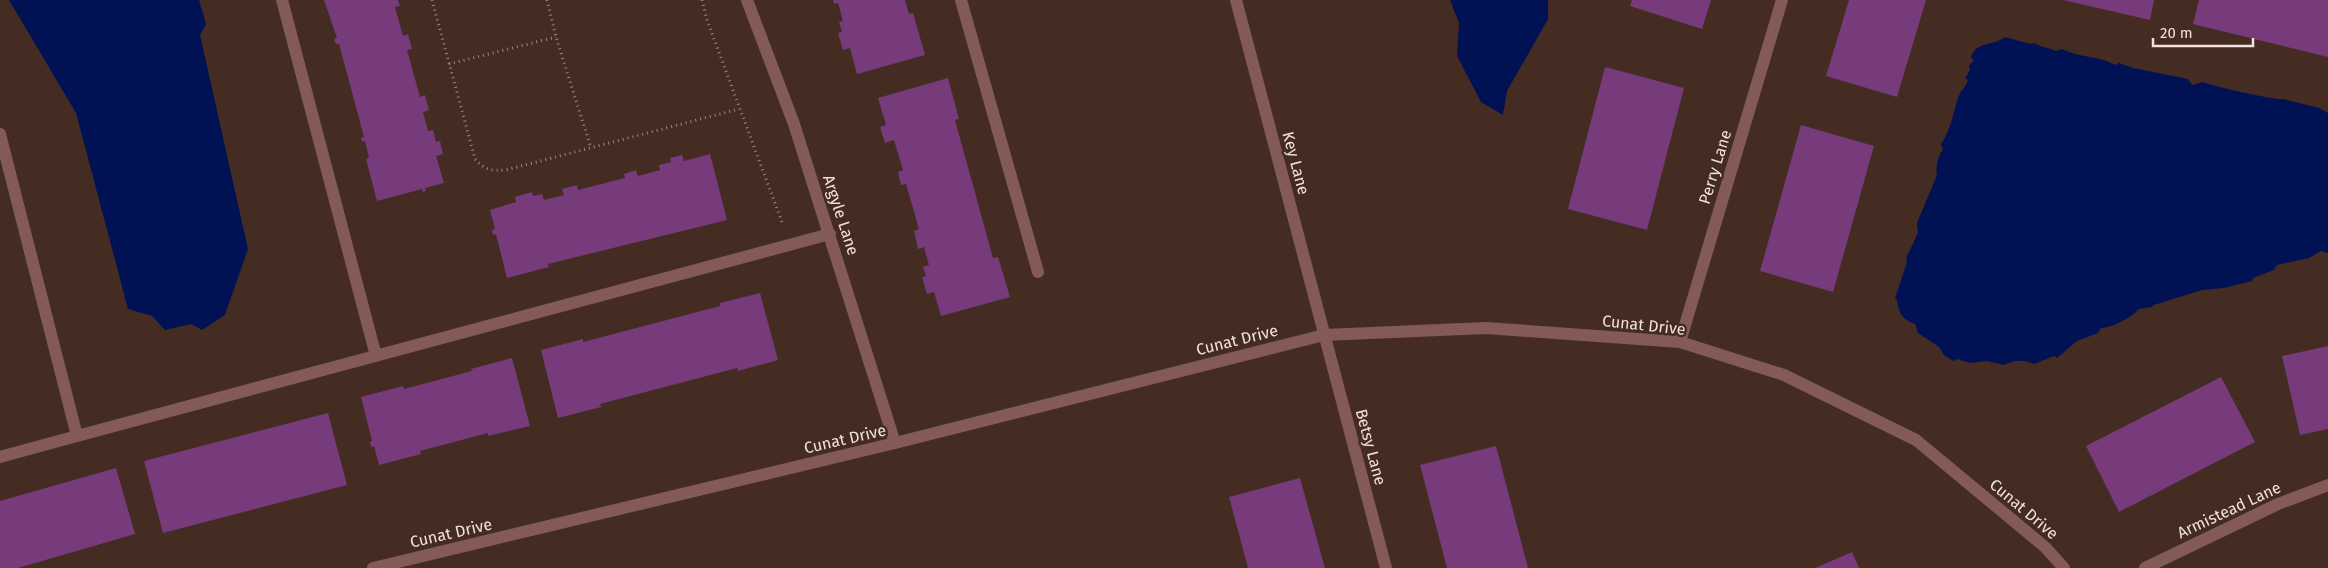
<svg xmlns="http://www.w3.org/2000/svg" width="2328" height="568" font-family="'Fira Sans',sans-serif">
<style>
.water{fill:#001254}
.building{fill:#773a7b}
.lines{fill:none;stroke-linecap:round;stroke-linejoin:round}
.path{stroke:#9d8981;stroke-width:3;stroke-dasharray:1 4;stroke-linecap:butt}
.lane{stroke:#835a55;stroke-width:12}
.street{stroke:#835a55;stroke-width:12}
.labels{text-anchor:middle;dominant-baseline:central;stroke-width:5;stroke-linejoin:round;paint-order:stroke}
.street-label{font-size:16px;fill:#f2e2dc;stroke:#442c23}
</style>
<rect width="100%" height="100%" fill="#442c23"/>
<path class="water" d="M9,0H199L206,24L200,35L248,249L225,315L202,330L191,324L165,330L152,316L128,309L76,113Z
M1450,0H1548V19L1507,91L1503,115L1481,102L1457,56L1459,23Z
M2005,37L2030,44L2034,43C2042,48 2048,47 2056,51L2062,49C2079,58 2098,55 2115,65L2119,63L2133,68L2188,79L2192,85L2203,82C2208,85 2278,101 2283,99L2319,108L2328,113V253L2321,251L2309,258L2277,265L2274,270L2253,278L2252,281L2224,288L2202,290L2154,305L2152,307L2139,309C2131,318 2113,327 2101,328L2098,333L2077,341L2057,358L2054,356L2034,364C2023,359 2014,360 2004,365L1987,361L1970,363L1957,359L1953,361L1944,355L1939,347L1918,333L1915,324C1902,319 1899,314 1897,300L1895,298L1907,262L1906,258L1918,233L1917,223L1937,175C1935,169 1938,155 1943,150L1941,144C1952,127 1952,116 1958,98C1960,91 1966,87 1968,80L1965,78L1970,70L1969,66L1974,60L1971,58C1975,41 1994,46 2005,37Z"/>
<path class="building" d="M324,0H398L400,6L395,7L403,36L408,34L412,49L407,50L420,97L425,95L429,110L423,112L428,131L433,130L436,142L440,141L443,154L436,156L444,183L425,188L426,191L423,192L422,189L377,201L366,159L369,158L365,141L362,142L361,138L364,137L339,44H336L334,39L337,38Z
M833,0H905L909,14L913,13L925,55L857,74L850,48L843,50L838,33L842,32L839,22L843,21L838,3L834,4Z
M1632,0H1711L1702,29L1630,6Z
M1849,0H1926L1897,97L1826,76Z
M2063,0H2154L2150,20Z
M2199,0H2328V57L2193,24Z
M1605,67L1684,88L1647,230L1568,209Z
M948,78L959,119L955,120L993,258L998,257L1010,297L941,316L934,292L927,294L922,277L926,276L923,267L929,265L924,247L918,249L914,231L919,229L906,184L901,185L898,172L903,170L894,140L885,143L880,127L886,125L878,98Z
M1801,125L1874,146L1833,292L1760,271Z
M710,154L727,220L548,264L549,267L507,278L496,234L493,235L492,230L495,229L490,210L516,202L515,197L532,192L533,196L542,194L544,200L564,195L562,189L577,185L578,190L625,178L624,174L636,170L638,176L660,170L659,165L671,162L670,158L682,155L684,161Z
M760,293L778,360L738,371L737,368L600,404L601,407L558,418L541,350L583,339V342L720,306V303Z
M2328,346V429L2300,435L2282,356Z
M512,358L530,426L488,436V433L420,451L421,454L379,465L374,446L371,447L370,442L372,441L361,397L403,386L404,389L472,371L471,369Z
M2221,377L2255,442L2119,512L2086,446Z
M328,413L347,485L163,533L144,461Z
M1496,446L1528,568H1447L1420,465Z
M116,468L135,534L18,568H0V501Z
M1300,478L1325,568H1248L1229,497Z
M1852,552L1859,568H1815Z"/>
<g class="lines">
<path class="path" d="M432,0L475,159C484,170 492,171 506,170L739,109
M547,0L556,37L591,148
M702,0L707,20L782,222
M449,64L556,37"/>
<path class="lane" d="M282,0L376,356
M961,0L1038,272
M0,134L77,436L830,234
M0,457L77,436"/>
<path class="street" d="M747,0L794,124L895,443
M1236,0L1386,568
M1680,342L1782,0
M373,568L895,443L1324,335L1486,328L1680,342L1784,375L1916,440L2045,547L2064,568
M2145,568L2278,504L2328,485"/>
</g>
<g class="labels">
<g class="street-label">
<text transform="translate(1296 163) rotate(75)">Key Lane</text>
<text transform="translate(1715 167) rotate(-73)">Perry Lane</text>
<text transform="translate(841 215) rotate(72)">Argyle Lane</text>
<text transform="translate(1644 325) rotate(6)">Cunat Drive</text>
<text transform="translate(1237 340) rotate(-14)">Cunat Drive</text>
<text transform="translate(845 439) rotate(-13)">Cunat Drive</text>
<text transform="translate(1371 447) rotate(75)">Betsy Lane</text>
<text transform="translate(2024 509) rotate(40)">Cunat Drive</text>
<text transform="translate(2229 510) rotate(-25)">Armistead Lane</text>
<text transform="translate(451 533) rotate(-13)">Cunat Drive</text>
</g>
</g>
<path d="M2153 38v8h100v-8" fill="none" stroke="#f2e2dc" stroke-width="2.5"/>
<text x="2160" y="38" font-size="15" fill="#f2e2dc" stroke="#442c23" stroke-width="4" paint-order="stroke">20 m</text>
</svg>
